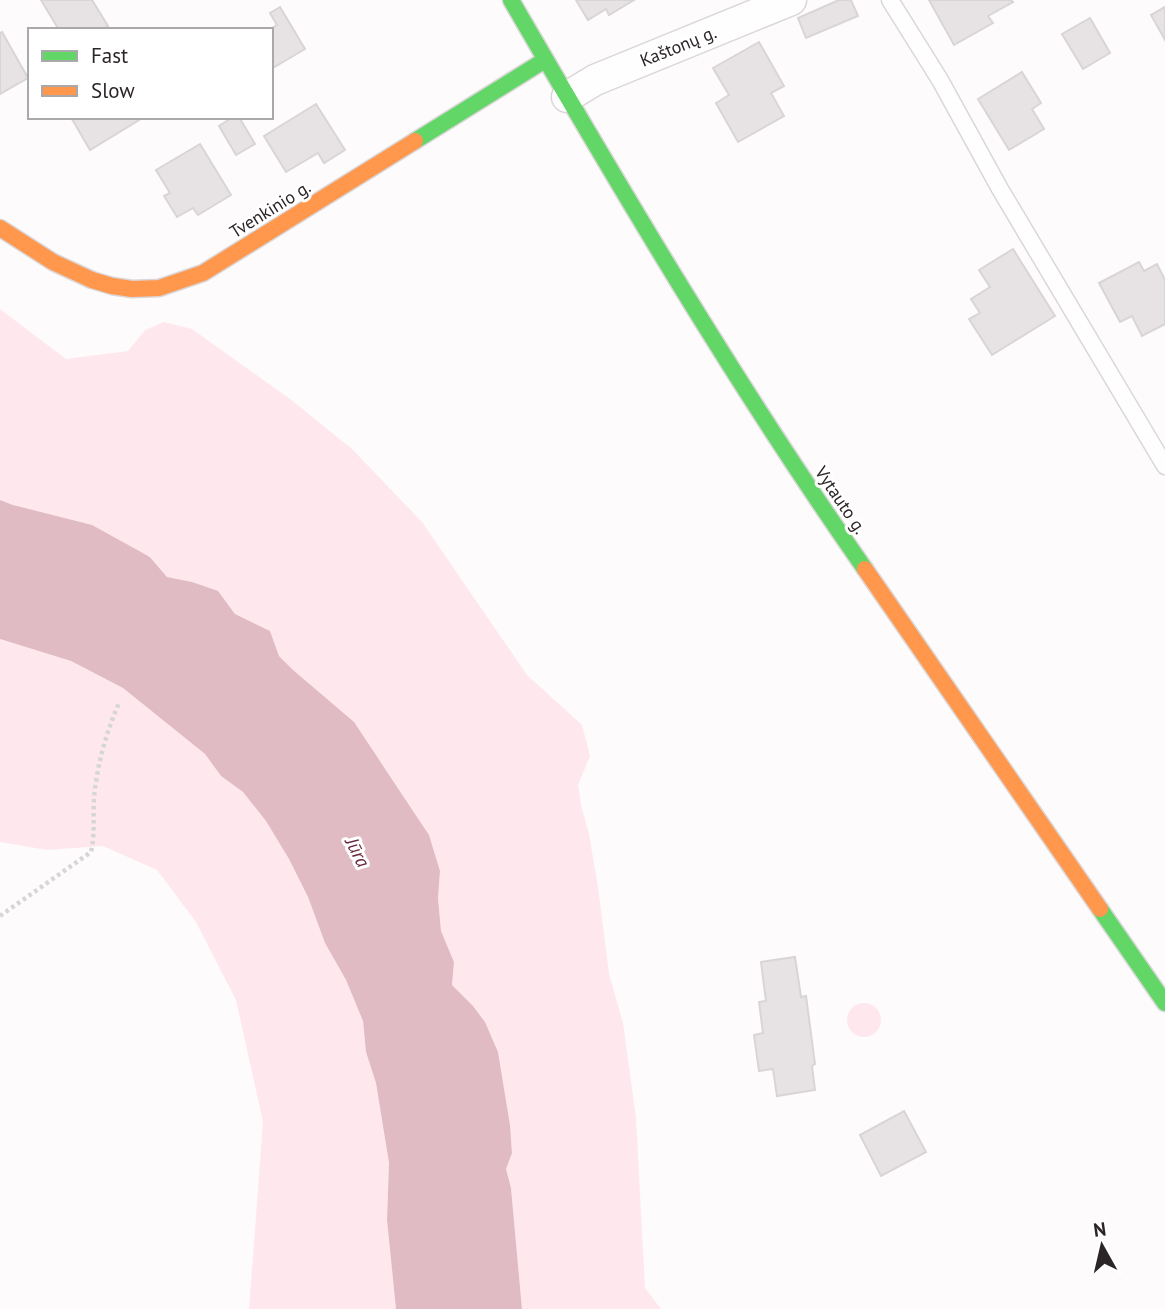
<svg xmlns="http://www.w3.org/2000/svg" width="1165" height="1309" font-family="'PT Sans',sans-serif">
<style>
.green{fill:#fee8ed}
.water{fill:#e0bbc4}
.building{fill:#e7e3e4;stroke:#d9d5d6;stroke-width:2}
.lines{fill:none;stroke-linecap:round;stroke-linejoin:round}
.lane-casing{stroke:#dbd7d8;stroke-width:19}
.street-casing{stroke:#dbd7d8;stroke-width:33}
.fast-casing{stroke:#dbd7d8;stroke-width:19}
.slow-casing{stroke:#dbd7d8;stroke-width:19}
.path{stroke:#d7d6d6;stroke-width:4.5;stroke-dasharray:3.5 3.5;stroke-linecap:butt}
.lane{stroke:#fffeff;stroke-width:16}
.street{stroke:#fffeff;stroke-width:30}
.fast{stroke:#63d668;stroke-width:16}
.slow{stroke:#ff974d;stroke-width:16}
.labels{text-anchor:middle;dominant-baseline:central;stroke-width:6;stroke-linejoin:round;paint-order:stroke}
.street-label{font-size:18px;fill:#2c2527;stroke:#fff}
.water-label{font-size:19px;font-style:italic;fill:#69283c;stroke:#fff}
</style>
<rect width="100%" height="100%" fill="#fdfbfc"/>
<path class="green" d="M0,309L66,359L128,351L145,330L164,322L192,329L290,399L352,449L422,522L527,675L582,725L590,756L578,785L581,805L589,834L598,887L609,974L623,1023L636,1118L645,1288L661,1309H522L511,1188L506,1169L512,1153L510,1125L498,1052L485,1022L473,1006L452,985L454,962L441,931L438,898L440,871L429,835L383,765L279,656L270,631L235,614L228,604L192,582L167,577L150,556L0,500Z
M0,639L71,661L123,688L205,754L221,776L243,792L266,821L289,859L308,897L325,943L346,980L363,1021L366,1052L376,1083L389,1163L387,1220L396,1309H249L263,1122L236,1000L196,922L157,870L103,846L47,850L0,842Z
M847 1020a17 17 0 1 1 34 0a17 17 0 1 1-34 0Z"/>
<path class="water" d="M0,500L13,505L92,525L150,557L167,577L192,582L218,591L235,614L270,631L279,656L293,670L354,722L429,835L440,871L438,898L441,931L454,962L452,985L473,1006L485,1022L498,1052L510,1125L512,1153L506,1169L511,1188L522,1309H396L387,1220L389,1163L376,1083L366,1052L363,1021L346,980L325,943L308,897L289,859L266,821L243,792L221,776L205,754L123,688L71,661L0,639Z"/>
<path class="building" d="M41,0H92L108,26L101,30H59Z
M576,0H634L609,15L606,9L588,20Z
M839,0H851L858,16L806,38L798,18Z
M929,0H1011L1013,2L988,16L993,23L954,45Z
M280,7L305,49L271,69V30H269L277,25L270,13Z
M1165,7V40L1151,15Z
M1090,18L1110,53L1083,69L1062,34Z
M2,32L28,78L0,94V33Z
M759,42L784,86L771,93L784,116L738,142L716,103L729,95L713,68Z
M1022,72L1041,103L1032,109L1044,129L1009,150L978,99Z
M316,104L345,150L324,163L318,153L286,172L264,136Z
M75,117H144L90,150L72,119Z
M233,117H239L255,144L236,155L219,126Z
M200,144L231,195L198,215L193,208L177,217L164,196L170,193L156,170Z
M1013,249L1055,316L992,355L969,319L980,313L971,299L990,287L979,270Z
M1139,262L1144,271L1157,264L1165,280V324L1142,336L1132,316L1120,322L1099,283Z
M795,957L801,997L806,996L815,1064L812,1066L815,1090L777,1096L773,1069L759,1071L754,1035L763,1033L759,1002L766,1001L761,962Z
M904,1111L926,1152L881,1176L860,1135Z"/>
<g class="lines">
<g class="lane-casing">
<path id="lane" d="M890,0L940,80L1000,189L1165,466"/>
</g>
<g class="street-casing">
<path id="street" d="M567,97L595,80L791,0"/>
</g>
<g class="fast-casing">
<path id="fast" d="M511,0C623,193 737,386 865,569
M415,141L545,60
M1100,909L1165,1003"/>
</g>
<g class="slow-casing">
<path id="slow" d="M0,228L53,262L92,280L112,286L132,289L159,288L203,273L415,141
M865,569L1100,909"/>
</g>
<path class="path" d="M0,916L91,852C95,835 93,816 94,798C97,765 106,733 119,703"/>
<use href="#lane" class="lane"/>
<use href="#street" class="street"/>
<use href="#fast" class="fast"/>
<use href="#slow" class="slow"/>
</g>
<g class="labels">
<g class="street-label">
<text transform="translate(678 46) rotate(-22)">Kaštonų g.</text>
<text transform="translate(270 209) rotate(-32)">Tvenkinio g.</text>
<text transform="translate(841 500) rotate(56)">Vytauto g.</text>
</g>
<g class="water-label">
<text transform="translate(358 852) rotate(63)">Jūra</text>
</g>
</g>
<rect x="28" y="28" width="245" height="91" fill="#ffffff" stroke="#aba8a9" stroke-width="2"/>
<rect x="42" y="51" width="35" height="10" fill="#63d668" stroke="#aba8a9" stroke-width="2"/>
<text x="91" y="63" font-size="21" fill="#2c2527">Fast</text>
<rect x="42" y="86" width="35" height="10" fill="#ff974d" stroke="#aba8a9" stroke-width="2"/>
<text x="91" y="98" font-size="21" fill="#2c2527">Slow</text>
<g transform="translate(1102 1246) rotate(352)" stroke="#ffffff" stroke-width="5" paint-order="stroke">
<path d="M0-5L12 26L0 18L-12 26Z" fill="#2c2527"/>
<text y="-10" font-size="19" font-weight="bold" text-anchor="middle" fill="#2c2527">N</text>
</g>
</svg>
